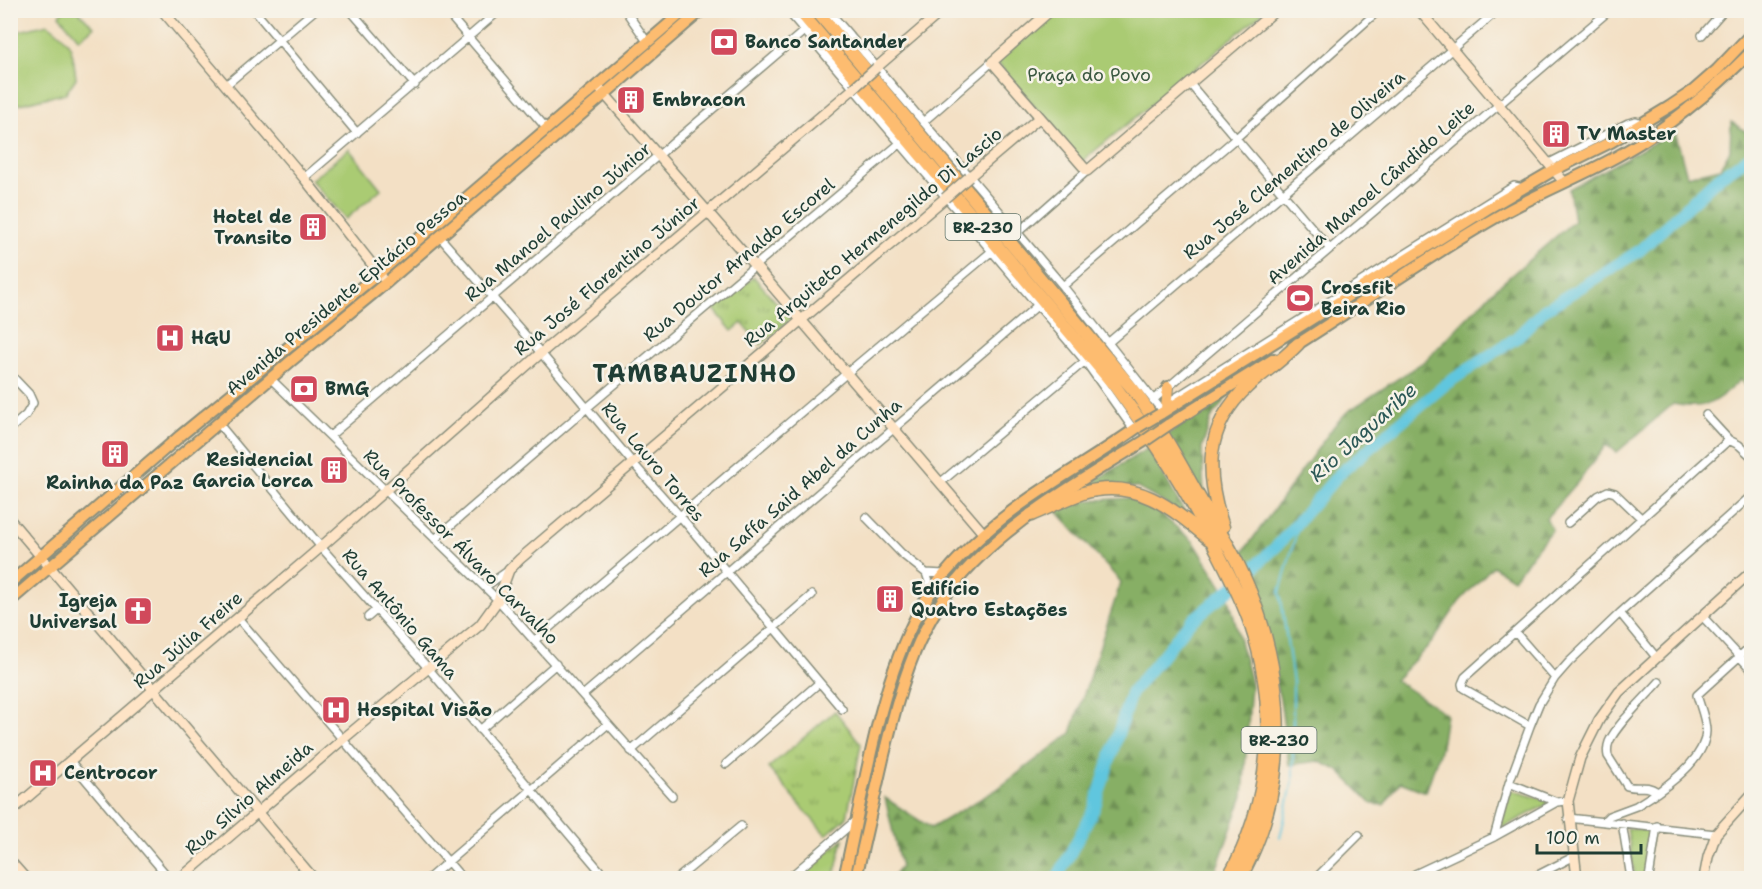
<svg xmlns="http://www.w3.org/2000/svg" width="1762" height="889" font-family="'Shantell Sans',sans-serif">
<style>
.grass{fill:url(#grass-tufts);stroke:#648454;stroke-width:1.5}
.forest{fill:url(#forest-firs);stroke:#53764c;stroke-width:1.5}
.park{fill:#aacb73;stroke:#648454;stroke-width:1.5}
.lines{fill:none;stroke-linecap:round;stroke-linejoin:round}
.stream{stroke:#61c6de;stroke-width:2}
.river{stroke:#61c6de;stroke-width:12}
.street-casing{stroke:#898e7c;stroke-width:10}
.secondary-casing{stroke:#898e7c;stroke-width:12}
.primary-casing{stroke:#898e7c;stroke-width:14}
.highway-casing{stroke:#898e7c;stroke-width:15}
.street{stroke:#fff;stroke-width:7}
.secondary{stroke:#fee4c6;stroke-width:9}
.primary{stroke:#fdbc70;stroke-width:10}
.highway{stroke:#fdbc70;stroke-width:12}
.secondary-bridge-casing{stroke:#898e7c;stroke-width:12;stroke-linecap:butt}
.primary-bridge-casing{stroke:#898e7c;stroke-width:14;stroke-linecap:butt}
.secondary-bridge{stroke:#fee4c6;stroke-width:9}
.primary-bridge{stroke:#fdbc70;stroke-width:10}
.labels{text-anchor:middle;dominant-baseline:central;stroke-width:5;stroke-linejoin:round;paint-order:stroke}
.shield{fill:#f7f3e8;stroke:#60746a;stroke-width:1.5}
.shield-label{font-size:16px;font-weight:bold;fill:#1f3d34}
.poi-label{font-size:18px;font-weight:bold;fill:#1f3d34;stroke:#f7f3e8;text-anchor:start}
.park-label{font-size:18px;fill:#3b5941;stroke:#f7f3e8}
.street-label{font-size:18px;fill:#1f3d34;stroke:#f7f3e8}
.water-label{font-size:20px;font-style:italic;fill:#2c5856;stroke:#f7f3e8}
.district-label{font-size:24px;font-weight:bold;letter-spacing:1.5px;fill:#1f3d34;stroke:#f7f3e8}
</style>
<defs>
<pattern id="grass-tufts" width="24" height="20" patternUnits="userSpaceOnUse" patternTransform="scale(1.5)"><rect width="24" height="20" fill="#aacb73"/><path d="M3 7l-1-3M5 7V3M7 7l1-3M15 17l-1-3M17 17v-4M19 17l1-3" fill="none" stroke="#8aa65f"/></pattern>
<pattern id="forest-firs" width="22" height="20" patternUnits="userSpaceOnUse" patternTransform="scale(1.5)"><rect width="22" height="20" fill="#87af65"/><path d="M5 1l3.5 6h-7zM16 11l3.5 6h-7z" fill="#6e9054"/></pattern>
</defs>
<rect width="100%" height="100%" fill="#f7f3e8"/>
<filter id="ink" filterUnits="userSpaceOnUse"><feTurbulence type="fractalNoise" baseFrequency=".0167" numOctaves="2"/><feDisplacementMap in="SourceGraphic" scale="12" xChannelSelector="R" yChannelSelector="G"/><feConvolveMatrix kernelMatrix="1 2 1 2 8 2 1 2 1" color-interpolation-filters="sRGB"/></filter>
<filter id="wash" filterUnits="userSpaceOnUse"><feTurbulence type="fractalNoise" baseFrequency=".008" numOctaves="4" result="noise"/><feDisplacementMap in="SourceGraphic" scale="24" xChannelSelector="R" yChannelSelector="G"/><feGaussianBlur stdDeviation="1.35" result="paint"/><feColorMatrix in="noise" values="0 0 0 0 0 0 0 0 0 0 0 0 0 0 0 0 0 1.4 0 .05"/><feComposite in="paint" operator="in"/></filter>
<g filter="url(#wash)">
<rect width="100%" height="100%" fill="#f3e0c5"/>
<path class="grass" d="M754,277L791,319L761,345L742,323L732,331L714,309Z
M835,711L861,744L847,817L826,835L768,768Z
M843,839L834,878H797Z"/>
<path class="forest" d="M1731,122L1751,135V391L1740,380C1717,402 1706,411 1673,404L1617,452L1606,445L1577,483L1546,518L1552,529L1513,579L1493,566L1459,602L1432,642L1395,680L1446,714L1441,747L1426,792L1400,782L1384,805L1372,804L1338,770L1318,761L1289,765L1280,698L1236,562L1334,426L1347,412L1425,361L1493,291L1574,221L1569,189L1675,131L1687,176L1720,168L1730,150Z
M1230,392L1211,419L1202,448L1204,497L1165,436Z
M1148,448L1186,515L1136,487L1073,494Z
M1129,498L1157,511L1194,542L1229,598L1251,684L1243,796L1216,870L1209,878H891L901,867L885,798L931,828L996,790L1071,733L1121,582L1055,509L1078,501Z"/>
<path class="park" d="M64,10L78,11L94,27L79,39L59,15Z
M1055,11H1265L1081,162L996,61Z
M48,24C74,43 72,48 76,78L66,93L11,106V33Z
M349,149L381,189L346,219L311,180Z
M1511,790L1545,800L1548,804L1502,828L1501,824Z
M1627,828L1652,831L1645,878H1635Z"/>
<g class="lines">
<path class="stream" d="M1280,838L1293,780V682L1280,592L1300,520"/>
<path class="river" d="M1057,878L1094,809L1131,693L1190,622L1234,586L1278,545L1339,474L1446,384L1516,338L1544,310L1639,251L1719,177L1752,155"/>
</g>
</g>
<g filter="url(#ink)">
<g class="lines">
<g class="street-casing">
<path id="street" d="M254,10L357,133
M350,10L415,85
M445,10L547,129
M625,10L648,43
M787,10L1085,361L1134,430
M828,10L1063,286L1163,412
M1702,35L1724,10
M1190,84L1329,248
M226,85L315,10
M923,122L992,62
M1549,163L1628,123L1636,121L1642,124
M304,178L500,10
M1017,233L1087,171
M439,236L541,353L632,462L680,516L842,709
M1063,286L1235,139L1379,10
M1109,342L1498,10
M10,374L29,394L33,403L26,415L10,429
M271,379L498,600L672,796
M1153,400L1610,10
M1167,403L1514,186L1523,188
M1706,415L1729,440L1739,445L1752,457
M218,423L321,547L428,668L606,878
M330,436L804,31
M940,483L1085,361
M866,517L902,554L926,573L932,591
M1568,523L1598,496L1608,491L1615,493L1642,519
M435,539L588,407L899,144
M926,573L944,574
M485,587L509,570
M1620,613L1656,657
M1702,616L1752,670
M368,617L376,610
M238,618L462,878
M1515,632L1555,678
M535,640L847,373L992,251
M1659,682C1645,698 1617,724 1609,742C1607,747 1607,751 1608,756L1627,786C1641,790 1643,783 1658,792C1677,778 1705,757 1706,731C1706,719 1700,706 1697,695L1752,645
M583,695L1038,305
M1530,726L1463,688L1462,684L1465,677L1729,440
M480,730L556,664
M631,751L812,595
M70,761L169,878
M726,764L819,683
M1509,783L1557,802
M1568,818L1716,834
M1604,821L1609,816L1636,806L1658,792
M1622,823L1631,878
M1494,837L1509,783L1530,726L1539,704L1555,678L1569,662L1620,613L1752,495
M1302,877L1303,878
M429,878L608,724
M678,878L741,826
M789,878L856,820
M1316,878L1359,835
M1412,878L1415,874L1494,837L1557,802L1568,801
M1532,878L1573,857
M1649,878L1657,826"/>
</g>
<g class="secondary-casing">
<path id="secondary" d="M162,10L304,178L382,277
M1051,10L992,62L1087,171L1276,10
M1419,10L1564,182
M876,68L943,10
M601,90L755,266L984,534
M969,177L1040,117
M10,520L313,878
M10,812L321,547L541,353L853,89
M10,861L25,878
M181,878L342,740L480,625L498,600L509,570L520,559L945,198
M1577,878L1568,801L1580,758L1599,720L1619,692L1752,571
M1704,878L1708,857L1716,834L1752,794"/>
</g>
<g class="primary-casing">
<path id="primary" d="M1293,347C1360,305 1424,259 1493,219C1535,194 1581,177 1623,153C1671,126 1713,90 1752,51
M1166,409L1168,387
M1160,414L1487,209L1554,170L1611,142L1669,107L1693,91L1717,70L1752,33
M1168,425L1274,359
M10,583L180,436L379,273L685,10
M10,601L291,361L387,282L702,10
M844,878C864,792 877,691 918,613C935,582 959,556 985,533C1031,492 1088,463 1138,427
M856,878C865,838 874,799 883,759C901,685 917,620 972,564C1021,514 1087,477 1146,440"/>
</g>
<g class="highway-casing">
<path id="highway" d="M799,10L1114,385C1150,433 1182,482 1209,535C1224,565 1241,595 1251,626C1279,709 1271,803 1228,878
M816,10L1136,393C1160,427 1180,463 1200,499C1212,520 1226,540 1237,562C1286,661 1295,780 1240,878
M1031,515C1048,508 1065,499 1083,493C1136,478 1171,507 1209,539
M1223,527C1205,473 1204,427 1248,386C1264,372 1283,360 1298,344"/>
</g>
<use href="#street" class="street"/>
<use href="#secondary" class="secondary"/>
<use href="#primary" class="primary"/>
<use href="#highway" class="highway"/>
<g class="secondary-bridge-casing">
<path id="secondary-bridge" d="M853,89L876,68
M945,198L969,177"/>
</g>
<g class="primary-bridge-casing">
<path id="primary-bridge" d="M1138,427L1160,414
M1146,440L1168,425"/>
</g>
<use href="#secondary-bridge" class="secondary-bridge"/>
<use href="#primary-bridge" class="primary-bridge"/>
</g>
</g>
<defs>
<g id="bank-square" transform="scale(1.5)"><rect x="-9" y="-9" width="18" height="18" rx="4" fill="#d1495b" stroke="#f7f3e8"/><path d="M-6-4H6V4H-6ZM0-2.3a2.3 2.3 0 1 0 0 4.6a2.3 2.3 0 1 0 0-4.6Z" fill="#fff"/></g>
<g id="building-square" transform="scale(1.5)"><rect x="-9" y="-9" width="18" height="18" rx="4" fill="#d1495b" stroke="#f7f3e8"/><path d="M-4-6H4V6H1V3H-1V6H-4ZM-2.5-4.3h1.7v1.8h-1.7ZM.8-4.3h1.7v1.8H.8ZM-2.5-1h1.7V.8h-1.7ZM.8-1h1.7V.8H.8Z" fill="#fff"/></g>
<g id="stadium-square" transform="scale(1.5)"><rect x="-9" y="-9" width="18" height="18" rx="4" fill="#d1495b" stroke="#f7f3e8"/><path d="M0-5a6.5 5 0 1 0 0 10a6.5 5 0 1 0 0-10ZM-3.5-1.8h7v3.6h-7Z" fill="#fff"/></g>
<g id="hospital-square" transform="scale(1.5)"><rect x="-9" y="-9" width="18" height="18" rx="4" fill="#d1495b" stroke="#f7f3e8"/><path d="M-5-5h3v3.5h4V-5h3V5h-3V1.5h-4V5h-3Z" fill="#fff"/></g>
<g id="church-square" transform="scale(1.5)"><rect x="-9" y="-9" width="18" height="18" rx="4" fill="#d1495b" stroke="#f7f3e8"/><path d="M-1.2-6h2.4v3.5h3.3v2.4h-3.3V6h-2.4V-.1h-3.3v-2.4h3.3Z" fill="#fff"/></g>
</defs>
<g fill-rule="evenodd">
<use href="#bank-square" x="724" y="42"/>
<use href="#building-square" x="631" y="100"/>
<use href="#building-square" x="1556" y="134"/>
<use href="#building-square" x="313" y="227"/>
<use href="#stadium-square" x="1300" y="298"/>
<use href="#hospital-square" x="170" y="338"/>
<use href="#bank-square" x="304" y="389"/>
<use href="#building-square" x="115" y="454"/>
<use href="#building-square" x="334" y="470"/>
<use href="#building-square" x="890" y="599"/>
<use href="#church-square" x="138" y="611"/>
<use href="#hospital-square" x="336" y="710"/>
<use href="#hospital-square" x="43" y="773"/>
</g>
<g class="labels">
<g class="shield">
<rect x="945.5" y="214" width="75" height="26" rx="4.5"/>
<rect x="1241.5" y="727" width="75" height="26" rx="4.5"/>
</g>
<g class="shield-label">
<text x="983" y="227">BR-230</text>
<text x="1279" y="740">BR-230</text>
</g>
<g class="poi-label">
<text x="745" y="42">Banco Santander</text>
<text x="652" y="100">Embracon</text>
<text x="1577" y="134">TV Master</text>
<text x="292" y="217" text-anchor="end">Hotel de<tspan x="292" dy="21">Transito</tspan></text>
<text x="1321" y="288">Crossfit<tspan x="1321" dy="21">Beira Rio</tspan></text>
<text x="191" y="338">HGU</text>
<text x="325" y="389">BMG</text>
<text x="313" y="460" text-anchor="end">Residencial<tspan x="313" dy="21">Garcia Lorca</tspan></text>
<text x="115" y="483" text-anchor="middle">Rainha da Paz</text>
<text x="911" y="589">Edifício<tspan x="911" dy="21">Quatro Estações</tspan></text>
<text x="117" y="601" text-anchor="end">Igreja<tspan x="117" dy="21">Universal</tspan></text>
<text x="357" y="710">Hospital Visão</text>
<text x="64" y="773">Centrocor</text>
</g>
<g class="park-label">
<text x="1089" y="75">Praça do Povo</text>
</g>
<g class="street-label">
<text transform="translate(1294 165) rotate(-40)">Rua José Clementino de Oliveira</text>
<text transform="translate(1371 193) rotate(-41)">Avenida Manoel Cândido Leite</text>
<text transform="translate(558 222) rotate(-40)">Rua Manoel Paulino Júnior</text>
<text transform="translate(873 237) rotate(-40)">Rua Arquiteto Hermenegildo Di Lascio</text>
<text transform="translate(739 260) rotate(-40)">Rua Doutor Arnaldo Escorel</text>
<text transform="translate(607 276) rotate(-40)">Rua José Florentino Júnior</text>
<text transform="translate(346 293) rotate(-40)">Avenida Presidente Epitácio Pessoa</text>
<text transform="translate(653 462) rotate(50)">Rua Lauro Torres</text>
<text transform="translate(800 488) rotate(-41)">Rua Saffa Said Abel da Cunha</text>
<text transform="translate(461 547) rotate(45)">Rua Professor Álvaro Carvalho</text>
<text transform="translate(400 614) rotate(49)">Rua Antônio Gama</text>
<text transform="translate(188 640) rotate(-41)">Rua Júlia Freire</text>
<text transform="translate(249 798) rotate(-41)">Rua Silvio Almeida</text>
</g>
<g class="water-label">
<text transform="translate(1363 432) rotate(-42)">Rio Jaguaribe</text>
</g>
<g class="district-label">
<text x="695" y="374">TAMBAUZINHO</text>
</g>
</g>
<rect width="1762" height="889" fill="none" stroke="#f7f3e8" stroke-width="36"/>
<path d="M1537 844v9h104v-9" fill="none" stroke="#1f3d34" stroke-width="3"/>
<text x="1546" y="844" font-size="18" fill="#1f3d34" stroke="#f7f3e8" stroke-width="4.5" paint-order="stroke">100 m</text>
</svg>
